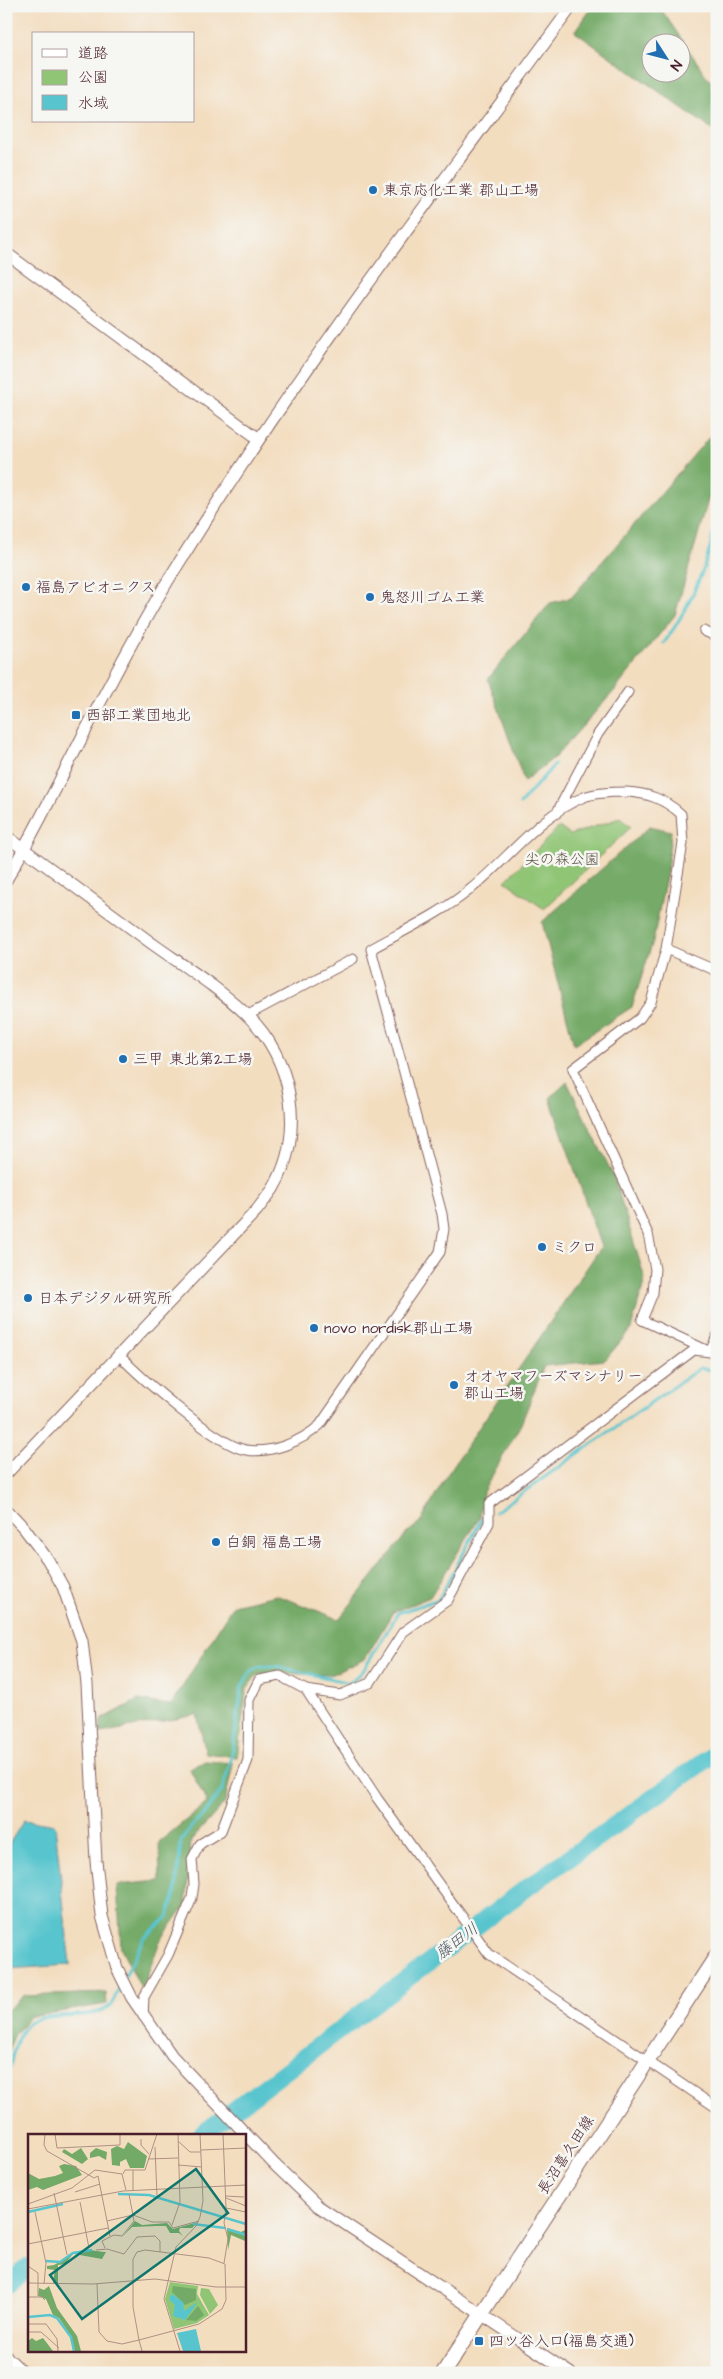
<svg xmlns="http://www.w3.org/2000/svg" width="723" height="2379" font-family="'Architects Daughter','Klee One',sans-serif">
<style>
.green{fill:#90c576;stroke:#6d7250}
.forest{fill:#74aa67;stroke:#5f6449;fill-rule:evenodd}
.water{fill:#58c5ce;stroke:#51727c}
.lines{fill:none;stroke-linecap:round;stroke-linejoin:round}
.stream{stroke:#58c5ce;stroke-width:3}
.river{stroke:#58c5ce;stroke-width:18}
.minor-casing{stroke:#85625f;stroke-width:11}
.tertiary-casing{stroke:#85625f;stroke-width:13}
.primary-casing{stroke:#85625f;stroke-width:16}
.minor{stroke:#fff;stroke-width:9}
.tertiary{stroke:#fff;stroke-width:11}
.primary{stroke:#fff;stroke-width:14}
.poi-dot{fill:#1f6fb2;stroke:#f6f6f2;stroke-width:2}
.labels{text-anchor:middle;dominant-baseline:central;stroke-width:5;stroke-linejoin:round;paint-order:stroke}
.poi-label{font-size:15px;fill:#4a1f2b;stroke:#f6f6f2;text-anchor:start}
.park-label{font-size:15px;fill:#5f5142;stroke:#f6f6f2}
.street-label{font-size:15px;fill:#4a1f2b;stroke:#f6f6f2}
.water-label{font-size:16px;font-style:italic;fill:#4f5964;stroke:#f6f6f2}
.inset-river{fill:none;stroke:#58c5ce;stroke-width:2.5}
.inset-road{fill:none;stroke:#af9184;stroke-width:1}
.view{fill:#0f766e;fill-opacity:0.15;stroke:#0f766e;stroke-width:2.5}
.inset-edge{fill:none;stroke:#4a1f2b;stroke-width:2.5}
</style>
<rect width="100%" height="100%" fill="#f6f6f2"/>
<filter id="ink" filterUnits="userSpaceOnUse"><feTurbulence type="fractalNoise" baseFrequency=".02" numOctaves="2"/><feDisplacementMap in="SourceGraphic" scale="10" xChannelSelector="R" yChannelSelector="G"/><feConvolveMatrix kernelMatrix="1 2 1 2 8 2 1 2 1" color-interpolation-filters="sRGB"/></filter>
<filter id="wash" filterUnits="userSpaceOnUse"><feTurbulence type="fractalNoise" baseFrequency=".0096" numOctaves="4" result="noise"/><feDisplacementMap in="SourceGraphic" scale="20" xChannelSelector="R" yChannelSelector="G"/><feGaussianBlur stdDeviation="1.12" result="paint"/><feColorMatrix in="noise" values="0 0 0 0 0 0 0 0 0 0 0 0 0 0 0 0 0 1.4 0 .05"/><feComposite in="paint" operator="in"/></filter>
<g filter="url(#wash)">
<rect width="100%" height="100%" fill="#f3ddbf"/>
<path class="green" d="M620,818L631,827L544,909L505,881L559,827L570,835Z"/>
<path class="forest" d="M593,6H659L709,80L717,84V133L575,32ZM650,42H680V72H650Z
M717,428V469L675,615L615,690L555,757L524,781L488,679L550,603L571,598Z
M650,826L671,831L667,871L653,941L632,1007L574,1045L542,922Z
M567,1082L614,1177L645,1279L631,1329L605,1360L544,1366L521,1424L483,1492L480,1517L430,1597L393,1612L365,1659L330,1675L274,1673L257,1675L247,1688L237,1757L206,1753L197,1715L100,1733L101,1720L138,1700L171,1705L233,1605L276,1595L339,1619L408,1532L420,1523L447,1475L601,1247L550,1098Z
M205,1761L233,1763L225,1803L191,1840L186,1905L160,1941L142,1990L121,1948L117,1885L160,1881L159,1842L207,1803L190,1769Z
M106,1993L107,2004L29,2017L12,2038L6,2063V2011L23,1996Z"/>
<path class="water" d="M24,1820L55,1825L70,1965L6,1969V1849Z"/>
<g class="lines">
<path class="stream" d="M664,643C692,604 715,552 717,504
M520,804L554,765
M495,1512L700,1368L717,1371
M125,1976L144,1938L168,1917L176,1890L181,1841L192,1826L203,1816L222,1790L231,1760L242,1686L250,1672L260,1666H275L350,1683L363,1671L398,1613L439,1599L483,1517
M6,2084C10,2068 15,2032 29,2023C49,2010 91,2021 109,2007C114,2003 118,1990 121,1983"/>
<path class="river" d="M201,2135L528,1887L717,1752
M6,2285L29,2267"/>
</g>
</g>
<g filter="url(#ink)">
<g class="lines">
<g class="minor-casing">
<path id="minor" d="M704,631L717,637
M556,814L598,734L628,692
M666,949L717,971
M248,1015L353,959
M118,1354C140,1377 218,1446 246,1450C271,1454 301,1442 320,1425L440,1252L444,1229L442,1214L371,949C405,930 442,913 472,888C509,858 539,815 584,797C597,792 613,792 626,792C648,793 664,799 681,814L683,843L666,949L651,1002L640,1018L573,1069L648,1234L655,1269L653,1293L642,1320L717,1355
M306,1690L377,1798L489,1954L717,2108
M143,2016L144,1997L168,1955L192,1898L194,1884L192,1859L200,1844L221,1831L248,1760L249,1700L259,1680L280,1676L306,1690L340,1695L370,1683L403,1632L448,1600L489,1523V1504L694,1350L710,1352L717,1336
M6,2355L25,2373"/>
</g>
<g class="tertiary-casing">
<path id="tertiary" d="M6,253L259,439
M6,836C54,871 102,907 150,942C182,965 218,987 247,1015C293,1058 306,1133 273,1189C268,1196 262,1203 257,1210L6,1474
M6,880C31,839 51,797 73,755C107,689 142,621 182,558C301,367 439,188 572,6
M6,1509L24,1528L48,1560L63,1587L82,1641L87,1684L96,1861L102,1916L117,1968L132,1998L172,2056L275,2165L318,2206L570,2373"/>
</g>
<g class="primary-casing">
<path id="primary" d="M443,2373L717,1955"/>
</g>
<use href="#minor" class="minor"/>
<use href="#tertiary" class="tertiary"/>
<use href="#primary" class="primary"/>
</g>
</g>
<g class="poi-dot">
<circle cx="373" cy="190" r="5"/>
<circle cx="26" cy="587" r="5"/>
<circle cx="370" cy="597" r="5"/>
<rect x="71" y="710" width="10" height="10" rx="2.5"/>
<circle cx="123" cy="1059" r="5"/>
<circle cx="542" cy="1247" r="5"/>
<circle cx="28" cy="1298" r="5"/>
<circle cx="314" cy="1328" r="5"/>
<circle cx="454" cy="1385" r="5"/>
<circle cx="216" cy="1542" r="5"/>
<rect x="474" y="2336" width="10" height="10" rx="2.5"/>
</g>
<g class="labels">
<g class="poi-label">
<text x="383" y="190">東京応化工業 郡山工場</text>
<text x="36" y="587">福島アビオニクス</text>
<text x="380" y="597">鬼怒川ゴム工業</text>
<text x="86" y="715">西部工業団地北</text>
<text x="133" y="1059">三甲 東北第2工場</text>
<text x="552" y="1247">ミクロ</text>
<text x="38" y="1298">日本デジタル研究所</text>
<text x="324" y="1328">novo nordisk郡山工場</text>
<text x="464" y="1376">オオヤマフーズマシナリー<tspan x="464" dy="17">郡山工場</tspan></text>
<text x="226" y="1542">白銅 福島工場</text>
<text x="489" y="2341">四ツ谷入口(福島交通)</text>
</g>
<g class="park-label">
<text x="562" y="859">尖の森公園</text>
</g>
<g class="street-label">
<text transform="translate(566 2155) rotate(-57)">長沼喜久田線</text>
</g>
<g class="water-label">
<text transform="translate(457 1941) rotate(-37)">藤田川</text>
</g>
</g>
<g transform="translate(28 2134)">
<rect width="218" height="218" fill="#f3ddbf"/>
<path d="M142,148L170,152L169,160L181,181L169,189L146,195L137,165ZM173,154L181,155L190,171L182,180L172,161Z" fill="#90c576"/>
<path d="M100,8L119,22L116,34H102L98,25L92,28V32L84,31L83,15L89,12L96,15ZM53,14L60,25L54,30L34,18L36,15L44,20ZM68,14L79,18L78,26L71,22L62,24V19ZM36,30L48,32L54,41L15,56L9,53L0,56V39L11,45L27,42L35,39L31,32ZM107,87L114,91L139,89L145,95L170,88L164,94H152L151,97L155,102L151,99H142L138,92H129L104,93L95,102ZM199,94L213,98L217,96V107L203,101L200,116ZM61,116L76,118H78L74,125L46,120ZM45,120L37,130L30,131V149H25L27,136L19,135V139V132L26,131ZM21,152L29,174L49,202L53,217H47L43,202L31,184L25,181L18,165L10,162L11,154L16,156ZM145,152L168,155V166L157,171L144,158ZM170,172L176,181L168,187L158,186ZM4,204L8,207L15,204L25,217H0V207Z" fill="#74aa67"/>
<path d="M144,160L155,168L156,177L170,168L157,186L145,182L147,171L141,165ZM168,195L173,217H155L149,199Z" fill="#58c5ce"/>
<path class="inset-river" d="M90,60L121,61L218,90M0,78L35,70M165,90L197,94M199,95L218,101M18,127L32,128L45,119L64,116M0,183L22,181L29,184L43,203L46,217"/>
<path class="inset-road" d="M17,0L16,11L19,17L66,44L70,42L82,102M27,0L29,14L92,11V0M195,0L198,74L196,89L200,105L196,129M113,5V11L121,20M150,7L162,18H173M127,13L129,62M173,16L218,14M120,25L150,24M150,31L174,33M105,36V56M95,40L97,36H117L129,0M47,58L72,50M26,59L39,121M197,62L216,63M198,64L218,72M52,68L61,114M0,70L44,54L67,36L94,40L98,56M198,74L218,78M0,75L95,57L218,51M7,78L18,129L16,150M79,87L105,81L124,88H141L145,94L171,87M144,91L152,68L150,0M0,110L80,94M77,114L74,107L86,101L94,102L106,87L101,60M68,116L79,115L96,120L109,103L127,102L132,107V118M0,132L10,139V162M0,149L65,150L127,145L188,153H218M69,150L71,198L79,207L94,210L111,206L105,173V125L109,118L117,116L181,124L197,130L198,166L194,175L171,190L111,206L114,217M0,163H14L17,166M0,190H18L29,205L30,217M0,198H13L31,214M152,217L136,165L148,113L168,92L172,83L175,67L172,0"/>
<path class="view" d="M168,35L200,79L54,185L22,141Z"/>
<rect width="218" height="218" class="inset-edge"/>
</g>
<rect width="723" height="2379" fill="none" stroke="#f6f6f2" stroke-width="25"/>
<rect x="32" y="32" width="162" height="90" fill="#f6f6f2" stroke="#b1a0a2"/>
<rect x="42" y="49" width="25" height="8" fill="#ffffff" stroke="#b1a0a2"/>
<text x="78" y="58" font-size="15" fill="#4a1f2b">道路</text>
<rect x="42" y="70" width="25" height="15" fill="#90c576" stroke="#b1a0a2"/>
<text x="78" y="82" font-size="15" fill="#4a1f2b">公園</text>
<rect x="42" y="95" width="25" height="15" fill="#58c5ce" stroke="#b1a0a2"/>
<text x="78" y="108" font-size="15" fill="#4a1f2b">水域</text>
<g transform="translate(666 58) rotate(126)"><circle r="24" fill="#f6f6f2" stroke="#b1a0a2"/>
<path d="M0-4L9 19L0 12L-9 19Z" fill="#1f6fb2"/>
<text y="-8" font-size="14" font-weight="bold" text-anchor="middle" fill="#4a1f2b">N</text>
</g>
</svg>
